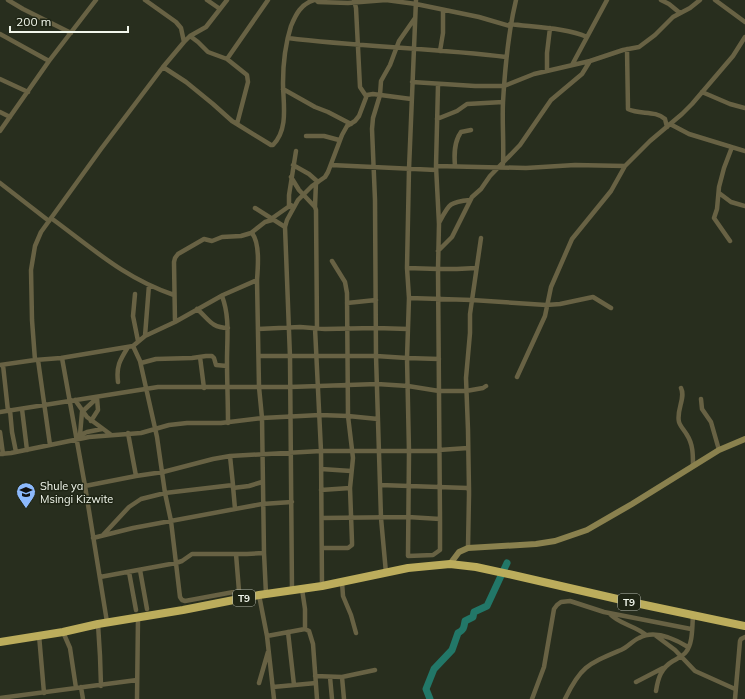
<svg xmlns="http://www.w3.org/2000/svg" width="745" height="699" font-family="Mulish,sans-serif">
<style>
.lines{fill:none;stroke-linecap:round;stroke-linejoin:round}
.river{stroke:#227768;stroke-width:7}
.street{stroke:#686244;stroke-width:4.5}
.secondary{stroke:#8a814e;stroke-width:6}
.highway{stroke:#bcad5c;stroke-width:8}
.labels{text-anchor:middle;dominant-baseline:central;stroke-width:3;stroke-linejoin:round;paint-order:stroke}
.shield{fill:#1f2515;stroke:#b3b8ac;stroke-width:1}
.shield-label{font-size:10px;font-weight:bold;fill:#f2f7ec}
.poi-label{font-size:11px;fill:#f2f7ec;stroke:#1f2515;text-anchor:start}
</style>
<rect width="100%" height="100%" fill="#282e1e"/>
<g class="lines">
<path class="river" d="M430,699L426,689L434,669L452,650L458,633C464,630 464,627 465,621L473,617L474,612L487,606L507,563"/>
<path class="street" d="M8,0L23,9L71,33
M145,0L176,22L181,28L184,42
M207,0L220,9
M316,0L318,2L348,3L386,0L416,4L479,17L510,26
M354,0L356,8L360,87L366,96
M661,0L669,4L680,13
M715,0L745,22
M510,24C533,27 568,28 587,37
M0,34L49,61
M190,36L198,42L208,52L227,59L247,75L248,82L237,124
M288,38C360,47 434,48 506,57
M627,49L628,109C640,115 655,110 665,119L667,127
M440,51L443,33V10
M227,59L268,0
M572,65L607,0
M163,67L186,82L213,104L232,121L271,145H273C289,129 283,103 283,83C283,64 285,45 291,26C296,14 301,4 314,0
M547,71V53L550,28
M0,79L28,92
M412,82L475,86H504L534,74L590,61
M438,85L436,166L439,224L438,269H457L476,268
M283,89L315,107L328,112L351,124
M702,92L730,104L745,108
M0,112L10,117
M437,119L457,111L467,104L503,102
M670,124L689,134L745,151
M0,131L49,61L96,0
M306,136H324L339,140
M503,164C504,143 502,122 503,102C505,67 508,33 516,0
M293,165L309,174L318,182
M331,165L436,170
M436,166L526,168L575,165L625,166
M455,166C454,154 454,142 461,132L471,130
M291,177L299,190L315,207L316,210L317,328
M0,183L49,221
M719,193L731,202L745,206
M289,207V195L296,151
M315,207L316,182
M255,208L285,227
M51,218C92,248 124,278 174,295
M271,219L291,205
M439,223C449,204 449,202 470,200
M730,241L714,218L717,209L719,187L724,168L732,147
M438,251L452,237L472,197L481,189L490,176L520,145L551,100L582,74L590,61L623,50L639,47L655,35L673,17L690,8L700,0
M407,268L438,269L440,519V550L433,555L408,556L409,452L407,358L409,298L407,268L409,169L416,0
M135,294L133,316L138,341
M222,296C230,317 227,338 227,361C227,381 228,402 228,423
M409,298L472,300L546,305L560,304L593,297L611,308
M347,303L376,300
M197,309C210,320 210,327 228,328
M175,322L174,262L175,258L178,254L204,239L212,241L222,237L241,236L251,233L265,222L272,220
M315,328L321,451L322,586
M258,329L300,327L325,329L376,328L408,329
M145,336L149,285
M133,346L140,361L157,437L165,493L171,521L180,597L182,600L185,601L239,591L236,554
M259,356H376L407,358L439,359
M200,357L204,388
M62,358L85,486L107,622
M35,360L32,320L31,270L35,246L41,232L101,149L163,67L184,42L190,36L206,27L227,0
M38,360L50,445
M141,363L156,359L192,358L206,356H212L214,358L216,365L227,366
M0,365L35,360L61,358L133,346L145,336L175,322L223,295L257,280
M3,365L8,411
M517,377L545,316L551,287L572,239L611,191L625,166L650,141L682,114L692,104L733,56L745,37
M118,382C116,366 120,360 128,347
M681,388C686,398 676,410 679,422C680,426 685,431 687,435C693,444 693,455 693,465
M701,399L702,409L711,422L719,450
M75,400L87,417L110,434
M22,409L27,450
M10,410L12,432L16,452
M0,412L158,387H290L377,384L408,386L439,391H466L483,388L486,386
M91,421L98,410L97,398
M0,432L3,454
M128,433L136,476
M80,435L82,412L97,398
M78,436L87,432L102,429
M439,450L468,448
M0,454L11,453L89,437L141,433L169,425L187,423H221L262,418L320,415L348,416L378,419
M321,469L351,471
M380,485L467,488L469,490V495L468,548
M85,486L136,476L163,472L213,459L230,456L321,451H439
M233,486L235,509
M233,488L249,486L262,482
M321,490L350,488
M469,490L468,430L466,378L470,333V314L481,238
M322,518L408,517L440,519
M103,535L129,507L141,499L165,493L233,485L230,456
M93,538L133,528L262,504L292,502
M322,548H348L352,545V542L350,488L353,458L348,416L347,293L345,282L332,261
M264,553L266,594
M140,570L147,609
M129,572L136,610
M386,573L381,518L376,356L375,200L372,129L373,118L380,95L381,81L390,65L399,41L415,18
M100,577L176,563L182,561L192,554H247L264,553L262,418L259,387L257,280C258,267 260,243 252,233
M342,582L343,596L351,615L356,633
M302,589L305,609V629
M292,591L290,357L285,227L287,220L298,200L312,186L325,177L328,172L342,135L347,126L355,121L359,116L367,95L373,94L411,99
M259,595L267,636L274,699
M610,614C619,624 636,626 646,635
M98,624L100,656L101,686
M63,632L70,648L76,688
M288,632L294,685
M39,635L44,693
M655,635L675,650L695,671L735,689
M267,636L305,629L309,631L313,644L317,699
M315,676L342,677L375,670
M330,677L332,699
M342,677L344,699
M636,682L663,668
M259,683L268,652
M81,687L83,699
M273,687L316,683
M656,691C658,678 661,668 673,661C678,658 683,656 686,652C693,643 692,627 693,616
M0,698L137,680
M137,699L138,618
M532,699L544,667L554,609L557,605L561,602L570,601L604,612L691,629
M565,699C581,666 588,664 621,650C628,647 632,641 639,638C655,629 675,639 688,647
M735,699L740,641L741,639L745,637"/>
<path class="secondary" d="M450,564L459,552L468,548L536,544L555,541L587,530L632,504L719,450L745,439"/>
<path class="highway" d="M0,642L63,632L98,624L183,610L259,595L322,586L408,568L450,564L476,567L513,575L626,601L745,626"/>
</g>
<defs>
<g id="school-pin" transform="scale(1)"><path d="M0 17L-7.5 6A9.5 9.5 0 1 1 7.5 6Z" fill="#8cb9fc" stroke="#1f2515"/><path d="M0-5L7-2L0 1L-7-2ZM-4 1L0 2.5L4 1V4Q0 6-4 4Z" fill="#111"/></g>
</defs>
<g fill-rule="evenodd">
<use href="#school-pin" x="26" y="492"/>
</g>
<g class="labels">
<g class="shield">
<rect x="233" y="590" width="22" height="16" rx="3"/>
<rect x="618" y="594" width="22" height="16" rx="3"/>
</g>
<g class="shield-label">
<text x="244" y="598">T9</text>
<text x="629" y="602">T9</text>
</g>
<g class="poi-label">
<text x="40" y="486">Shule ya<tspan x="40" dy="13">Msingi Kizwite</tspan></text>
</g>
</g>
<path d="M10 26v6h118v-6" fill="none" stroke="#f2f7ec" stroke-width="2"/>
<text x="16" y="26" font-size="12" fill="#f2f7ec" stroke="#1f2515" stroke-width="3" paint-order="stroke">200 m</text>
</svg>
